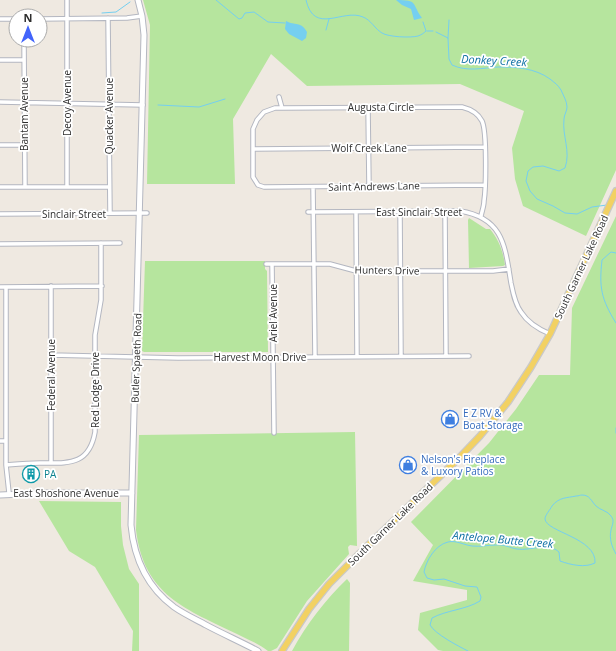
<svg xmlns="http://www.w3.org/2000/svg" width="616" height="651" font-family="'Open Sans',sans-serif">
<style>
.green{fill:#b6e59e}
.water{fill:#75cff0}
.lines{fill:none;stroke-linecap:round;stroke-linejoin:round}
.stream{stroke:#75cff0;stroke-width:1}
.street-casing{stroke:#b4b7c1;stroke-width:5.5}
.secondary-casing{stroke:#b4b7c1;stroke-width:7}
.primary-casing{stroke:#c9c9c9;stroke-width:8}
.street{stroke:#fff;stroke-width:3.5}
.secondary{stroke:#fff;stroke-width:5}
.primary{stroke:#f2d163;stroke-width:5.5}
.labels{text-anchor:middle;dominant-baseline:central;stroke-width:3.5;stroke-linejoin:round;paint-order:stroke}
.street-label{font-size:10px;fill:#2e2e2e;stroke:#fff}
.shop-label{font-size:10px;fill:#366cbe;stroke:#fff;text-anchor:start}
.culture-label{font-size:10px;fill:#0d838f;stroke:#fff;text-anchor:start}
.water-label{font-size:11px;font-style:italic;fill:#0d6fa3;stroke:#fff}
</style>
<rect width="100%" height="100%" fill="#efe9e1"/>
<path class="green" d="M143,0H616V170L586,236L523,206L515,179L512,148L524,111L460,84L307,86L271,54L233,119L235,184H147L150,25Z
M616,216V651H443L438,650L418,630L420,613L467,600V590L413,581L433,545L411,522L489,443L516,409L539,375H570L572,308Z
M469,218L486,229H490C499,240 503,251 505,265L503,266L469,268L468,220Z
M145,261H265V269L267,271L268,352H144L142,351Z
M355,432L357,546L350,545L348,547L349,554L307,601L277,648L271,651H268C259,644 249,640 239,635C186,609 144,596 136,530L139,435Z
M39,501L121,502V526L123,545L129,569L139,584V651H132L133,631L95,567L69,551Z
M347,579L350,583L349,651H292C306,625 326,599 347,579Z"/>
<path class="water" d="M396,0C419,0 411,3 422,18L414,20L411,9L402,5Z
M286,21C295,26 301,21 307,32L306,38L302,41L289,34L285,29Z"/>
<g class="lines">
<path class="stream" d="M216,0L239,19L242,18L245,13L254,12L268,22L285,23
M306,0C314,36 343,8 363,17C371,20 375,29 382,33C388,37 411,38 418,36C421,35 424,33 426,31L423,22
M102,13L116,12L130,2
M326,30L329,19
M427,31H433
M436,32L448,38L449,59L452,65C467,72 482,68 498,67C516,67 535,68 550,79C555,83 558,85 561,90C563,95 567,101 567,107C567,111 564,115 564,119C562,136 571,151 565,168L559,171L543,166L533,167L528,171L526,181L530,191L537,199L553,206L565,213L577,214L592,207L607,205
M448,38L449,20
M158,105L199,107L225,99
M616,253L611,252L602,260C599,287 601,299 616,323
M616,428V433
M468,651C458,646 435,634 430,625L432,618C447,610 465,610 480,601L481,597L477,587L465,586L444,579L434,580L427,578L424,572C426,561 435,545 448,542C456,540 464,545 472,546C482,547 487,545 496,545C504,544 510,548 517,549C531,551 548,542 559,552L560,561C571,565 585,568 595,563C597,538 546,532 545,519C545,515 550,510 552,506C559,497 567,498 576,496C579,496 580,495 582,495C590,495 591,501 596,506C600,510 608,511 611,516C615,521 612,525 611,530C609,539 612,547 616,554"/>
<g class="street-casing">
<path id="street" d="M67,0V187
M108,18L110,213
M0,19H16
M40,19L127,18L142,16
M24,40L25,187
M0,60H24
M279,97L282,108
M0,102L143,105
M368,107L369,186
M0,145H25
M253,149L485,147
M0,187H109
M313,187L315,357
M400,211L401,356
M445,211L446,356
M308,212L460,211C504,218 505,247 511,283C513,293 515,304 521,312C528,323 538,329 550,334
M356,212L357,357
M0,214L147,213
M481,216C482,211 484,206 484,201C486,188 487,131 482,121C478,113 470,109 462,107L282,108H275L264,112L257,120L253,129V177L258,185L264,187L484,185
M0,244L120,243
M266,264H330L356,271H493L509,269
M272,264L274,433
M51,286V463
M0,287L102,286
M6,287V465L9,493
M51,355L178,358L469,356
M0,441H6
M6,465C18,464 29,463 40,463C68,463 89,466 95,432V335L101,300V243"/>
</g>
<g class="secondary-casing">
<path id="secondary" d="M138,0L142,16L144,35L131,525C134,558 147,587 174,607C184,614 195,619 206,625C223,634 241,642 258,651
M0,495L43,493H132"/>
</g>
<g class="primary-casing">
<path id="primary" d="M282,651L309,609L329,584L359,554L460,457L480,436L508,402L531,367L550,334L616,191"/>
</g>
<use href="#street" class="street"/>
<use href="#secondary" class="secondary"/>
<use href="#primary" class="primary"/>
</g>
<defs>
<g id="shop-ring" transform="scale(0.9)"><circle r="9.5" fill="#fff" stroke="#3f7fe0" stroke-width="1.5"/><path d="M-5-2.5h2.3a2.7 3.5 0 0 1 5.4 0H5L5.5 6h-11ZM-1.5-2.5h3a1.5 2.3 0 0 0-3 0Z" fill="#3f7fe0"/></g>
<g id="building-ring" transform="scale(0.9)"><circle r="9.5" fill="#fff" stroke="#0f9aa8" stroke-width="1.5"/><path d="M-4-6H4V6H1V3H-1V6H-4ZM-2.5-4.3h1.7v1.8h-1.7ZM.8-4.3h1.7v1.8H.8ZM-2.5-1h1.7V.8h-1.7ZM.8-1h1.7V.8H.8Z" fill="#0f9aa8"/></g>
</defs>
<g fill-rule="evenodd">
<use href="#shop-ring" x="450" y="419"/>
<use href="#shop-ring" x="408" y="465"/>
<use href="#building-ring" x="31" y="474"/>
</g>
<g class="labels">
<g class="street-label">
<text transform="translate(67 103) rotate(-90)">Decoy Avenue</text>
<text x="381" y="107">Augusta Circle</text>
<text transform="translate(24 114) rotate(-90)">Bantam Avenue</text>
<text transform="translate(109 116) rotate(-90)">Quacker Avenue</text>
<text x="369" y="148">Wolf Creek Lane</text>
<text transform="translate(374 186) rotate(-1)">Saint Andrews Lane</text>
<text x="419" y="212">East Sinclair Street</text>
<text x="74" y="214">Sinclair Street</text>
<text transform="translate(581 267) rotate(-65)">South Garner Lake Road</text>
<text transform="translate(387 270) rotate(1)">Hunters Drive</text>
<text transform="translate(273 313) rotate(-90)">Ariel Avenue</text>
<text x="260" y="357">Harvest Moon Drive</text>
<text transform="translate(136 358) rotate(-88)">Butler Spaeth Road</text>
<text transform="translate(51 375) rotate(-90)">Federal Avenue</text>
<text transform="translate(95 390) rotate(-90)">Red Lodge Drive</text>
<text x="66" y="493">East Shoshone Avenue</text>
<text transform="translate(390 524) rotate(-44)">South Garner Lake Road</text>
</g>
<g class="shop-label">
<text x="463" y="413">E Z RV &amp;<tspan x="463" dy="12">Boat Storage</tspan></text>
<text x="421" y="459">Nelson's Fireplace<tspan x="421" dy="12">&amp; Luxory Patios</tspan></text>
</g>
<g class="culture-label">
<text x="44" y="474">PA</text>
</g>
<g class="water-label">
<text transform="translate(494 60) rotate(3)">Donkey Creek</text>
<text transform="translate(503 539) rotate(5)">Antelope Butte Creek</text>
</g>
</g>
<g transform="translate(28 28)"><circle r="19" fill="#ffffff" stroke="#ababab"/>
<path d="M0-3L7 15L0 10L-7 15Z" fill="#4264fb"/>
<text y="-6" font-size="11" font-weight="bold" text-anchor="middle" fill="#2e2e2e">N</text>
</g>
</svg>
